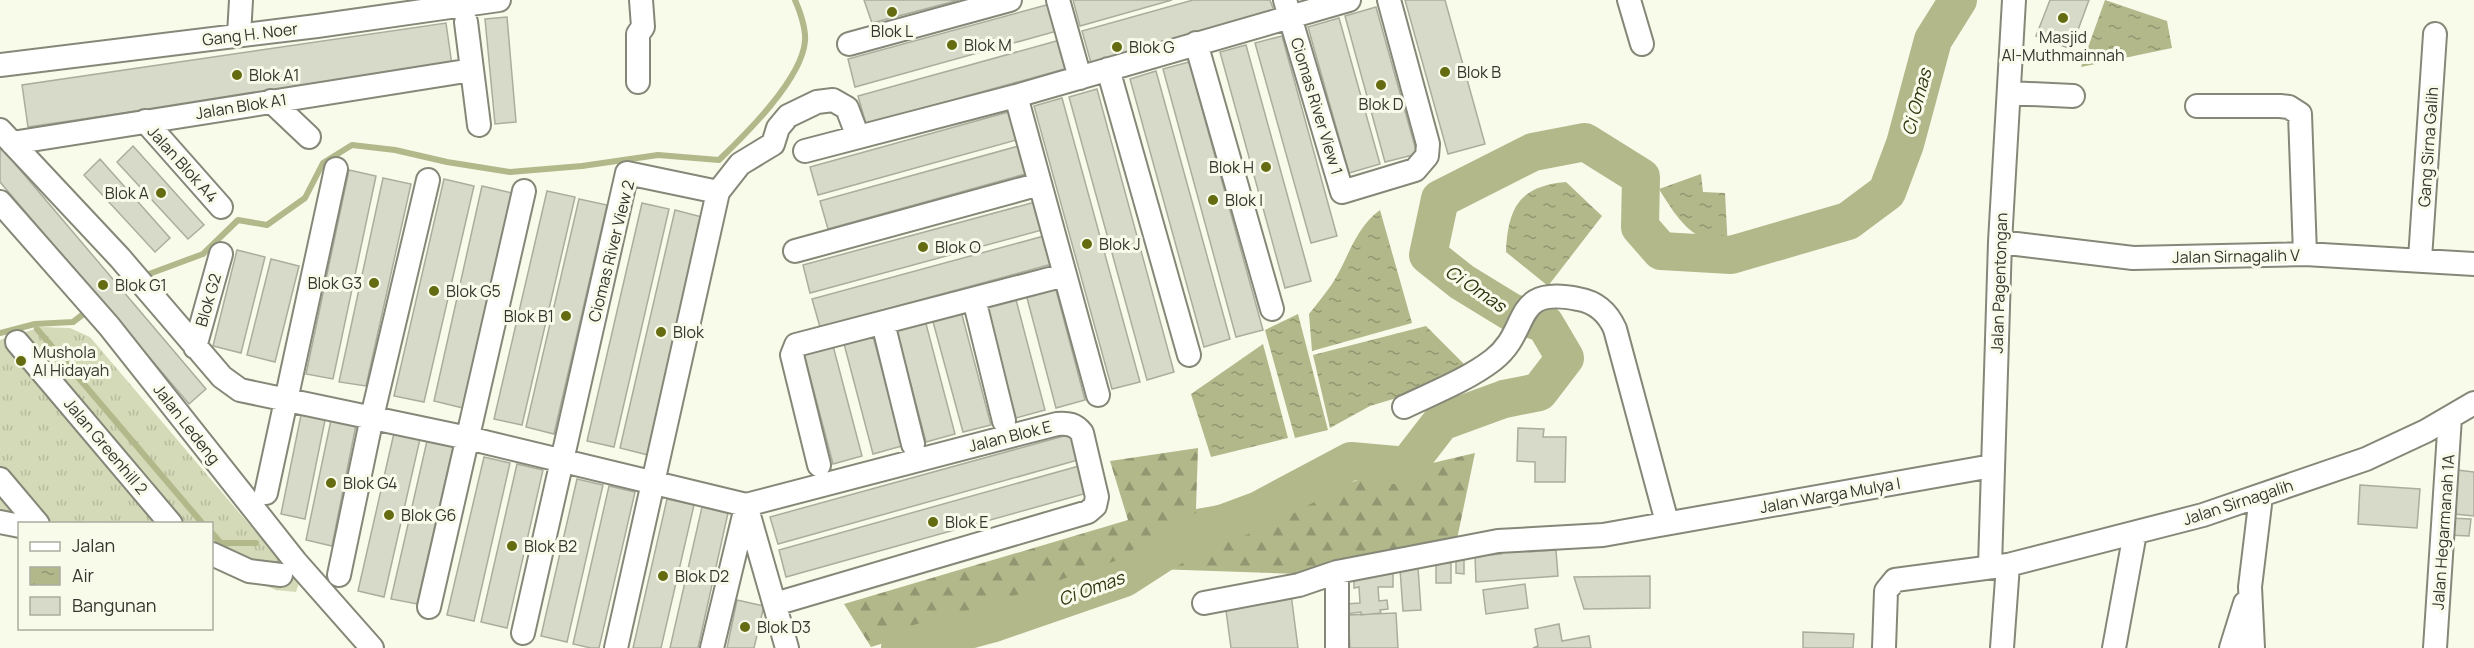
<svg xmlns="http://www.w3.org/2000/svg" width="2474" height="648" font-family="Manrope,sans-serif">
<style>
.grass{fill:url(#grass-tufts)}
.forest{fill:url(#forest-firs)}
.water{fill:url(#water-ripples)}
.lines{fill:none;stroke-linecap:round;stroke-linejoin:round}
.stream{stroke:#b2b88a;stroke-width:6}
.river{stroke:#b2b88a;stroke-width:38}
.building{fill:#d7dac9;stroke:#aaad9d;stroke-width:1.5}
.street-casing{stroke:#858878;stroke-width:26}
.street{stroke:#fff;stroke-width:22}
.poi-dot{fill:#646b10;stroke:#f8fbea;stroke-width:2}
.labels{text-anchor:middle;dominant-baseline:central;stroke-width:6;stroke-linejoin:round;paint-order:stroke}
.poi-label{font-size:16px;fill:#35362f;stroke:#f8fbea;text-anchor:start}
.street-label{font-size:16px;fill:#35362f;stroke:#f8fbea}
.water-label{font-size:18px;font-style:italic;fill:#30340f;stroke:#f8fbea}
</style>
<defs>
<pattern id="grass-tufts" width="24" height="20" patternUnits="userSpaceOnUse" patternTransform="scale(1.5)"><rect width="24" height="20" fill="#d4dab7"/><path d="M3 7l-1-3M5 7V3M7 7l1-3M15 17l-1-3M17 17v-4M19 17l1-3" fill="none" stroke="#b7bc9e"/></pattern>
<pattern id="forest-firs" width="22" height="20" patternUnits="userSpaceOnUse" patternTransform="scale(1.5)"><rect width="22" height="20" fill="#b2b88a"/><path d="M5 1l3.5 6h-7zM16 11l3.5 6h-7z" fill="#929671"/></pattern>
<pattern id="water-ripples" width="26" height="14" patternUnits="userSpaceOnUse" patternTransform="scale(1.5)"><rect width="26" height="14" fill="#b2b88a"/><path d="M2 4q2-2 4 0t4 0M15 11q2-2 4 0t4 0" fill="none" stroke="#929671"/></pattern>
</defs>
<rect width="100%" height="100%" fill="#f8fbea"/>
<path class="grass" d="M41,327L70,328L90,337L299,583L296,592L276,590L212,564V524H20L19,538L0,534V340Z"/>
<path class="forest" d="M1198,448L1196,509L1356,481L1475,453L1457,539L1299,574L1126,568L871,647L844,604L1128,520L1110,461Z"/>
<path class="water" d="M2105,0L2167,21L2172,48L2081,67Z
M1701,174L1703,192L1725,193L1728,249C1689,236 1680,223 1659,189Z
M1566,182L1602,216L1548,286L1506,252C1508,208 1519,186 1566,182Z
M1380,210L1412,323L1312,351L1309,314C1317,304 1325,294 1332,284C1349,258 1354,229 1380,210Z
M1298,314L1328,430L1295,438L1265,330Z
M1426,326L1467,367L1403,396L1370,406L1330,428L1313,355Z
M1263,344L1288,438L1211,457L1191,394Z"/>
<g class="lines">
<path class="stream" d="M141,277L203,254L238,220L267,225L305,198L323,163L352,145L395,150L447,162L510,172L582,166L658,155L719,160C746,134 802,79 805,41C806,29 800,11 795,0
M37,329L203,524
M0,333L35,324L73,322L90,309
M212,533L221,543
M212,548L221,543H256"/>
<path class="river" d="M900,648L991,624L1124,578L1189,536L1259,510L1351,461L1407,466L1441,422L1504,399L1539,392L1565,358L1545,324L1511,312L1462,282L1428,255L1440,199L1533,152L1585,142L1641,177L1640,227L1661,251L1731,255L1848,221L1887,192L1905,144L1933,40L1958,0"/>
</g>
<path class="building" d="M864,0H959L872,23Z
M1073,0H1172L1080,26Z
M1193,0H1270L1274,11L1091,63L1082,31Z
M1405,0H1445L1485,144L1448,154Z
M2050,0H2089L2071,49L2036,36Z
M1050,4L1057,31L855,87L848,59Z
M1376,7L1417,154L1385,162L1345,16Z
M507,17L516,122L495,124L485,19Z
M1339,18L1380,164L1349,173L1308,27Z
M446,23L452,65L28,127L22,85Z
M1282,36L1337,236L1311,243L1255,43Z
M1060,40L1068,68L866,124L858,96Z
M1246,45L1311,281L1285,288L1220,52Z
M1189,62L1263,330L1236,337L1163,69Z
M1156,71L1230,339L1204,347L1130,79Z
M1097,89L1174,372L1147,380L1069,97Z
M1062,98L1140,382L1112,389L1034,106Z
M1012,111L1020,139L818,195L810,167Z
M1022,145L1029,173L828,229L820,201Z
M0,146L206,389L189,404L0,182Z
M133,146L204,225L188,239L117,162Z
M100,159L170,238L155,252L84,175Z
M349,170L376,176L333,379L306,374Z
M383,178L411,184L366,386L339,382Z
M444,179L474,186L424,402L394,396Z
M482,186L512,193L463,408L434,401Z
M547,191L575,197L522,425L494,419Z
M579,199L607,205L554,434L526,427Z
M1035,202L1042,230L810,293L803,265Z
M642,203L669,209L614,447L587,441Z
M675,210L702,217L648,455L620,448Z
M1044,236L1052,264L820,327L812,299Z
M237,250L265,257L241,353L213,346Z
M271,259L299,266L275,362L247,355Z
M1055,286L1085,400L1056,408L1026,294Z
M1015,296L1045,410L1016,418L986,304Z
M961,311L991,425L963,432L932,318Z
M925,320L955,434L926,442L896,328Z
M872,332L902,446L873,454L843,340Z
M832,342L862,456L833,464L803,350Z
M301,415L325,420L305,519L281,514Z
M331,420L356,425L332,546L306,540Z
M1518,428L1544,429L1543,437H1566L1565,482H1535V462L1517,461Z
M394,433L420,439L384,597L358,591Z
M1071,434L1078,460L778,544L770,517Z
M427,441L453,447L417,604L391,599Z
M484,457L510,463L474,621L447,615Z
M517,464L543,470L507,628L481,622Z
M1079,466L1087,493L786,577L779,550Z
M2457,470L2474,472V516L2454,514Z
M577,479L603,485L567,642L541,636Z
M2360,485L2420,489L2417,528L2358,524Z
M609,486L635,492L599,648H591L573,644Z
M667,499L694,505L661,648H633Z
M702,507L728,513L698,648H670Z
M2450,518L2471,519L2469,536L2448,535Z
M1501,544H1528V552L1556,550L1558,576L1476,582L1475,556L1501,554Z
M1456,555H1464V574L1456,573Z
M1436,563H1451V583H1436Z
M1418,568L1421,610L1403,611L1400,569Z
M1393,569V587H1378L1379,601L1387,600L1388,609L1380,610L1381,613L1361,615V612L1346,614L1345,604L1360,603L1359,587L1354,588V570Z
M1650,576V608L1584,609L1574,577Z
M1525,584L1528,608L1486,614L1483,590Z
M1291,594L1298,648H1231L1225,603Z
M737,600L764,606L754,648H727Z
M1396,613L1398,648H1350L1348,615Z
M1559,624L1562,641L1589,636L1591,648H1533L1538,646L1535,629Z
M1803,632L1854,634L1853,648H1803Z"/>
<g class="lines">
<g class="street-casing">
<path id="street" d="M1058,0L1080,78
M1285,0L1342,192L1415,170L1427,156L1428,144L1389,0
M1629,0L1642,44
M466,22L479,125
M239,35L241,0
M1196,43L1272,309
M849,44L1010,0
M0,65L317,26L499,0
M1108,69L1189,355
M638,82V34L643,27L641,0
M2009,93L2073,96
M271,101L309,137
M2197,106H2280L2289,107L2300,114L2305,254
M145,121L221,207
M0,130L120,258L222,377L240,390L468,438L746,505L1057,424C1068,423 1075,424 1082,433L1097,497L1095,506L1088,512L775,604
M12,143L472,70
M805,151L1016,96
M718,192L740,164L773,144L778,128L788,116L817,102L833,100L847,108L858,137
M0,202L109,326L296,562L372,648
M2000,242L2133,258L2305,254L2474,264
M795,251L1040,184
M2420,259L2435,34
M974,299L1004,421
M883,323L913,444
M17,342L171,524
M195,347L221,254
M1098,395L1016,96L1349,0
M1404,407C1433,393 1467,380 1493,360C1532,330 1510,285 1578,299C1596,302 1608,313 1615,329L1667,522
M819,465L792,355L796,345L1065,275
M0,479L38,524
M266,493L336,169
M746,505L787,648
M0,522L20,526
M212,554L249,571L281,575
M1990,566L2000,242L2014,0
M339,575L372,417L428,180
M1204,603L1299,585L1337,572L1498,541L1603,535L1992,466
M429,607L524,191
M523,633L627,173L718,192L616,648
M712,648L746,507
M1337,648V572
M1884,648L1886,591L1895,580L2008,565L2203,515L2366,459L2426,431L2474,403
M2002,648L2008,565
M2114,648L2135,533
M2231,648L2245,603
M2253,648L2250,587L2261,496
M2435,648L2450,417"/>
</g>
<use href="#street" class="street"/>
</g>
<g class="poi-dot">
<circle cx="892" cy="12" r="6"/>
<circle cx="2063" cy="18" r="6"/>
<circle cx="952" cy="45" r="6"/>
<circle cx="1117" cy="47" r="6"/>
<circle cx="1445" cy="72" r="6"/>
<circle cx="237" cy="75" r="6"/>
<circle cx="1381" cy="85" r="6"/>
<circle cx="1266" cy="167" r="6"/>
<circle cx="161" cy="193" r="6"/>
<circle cx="1213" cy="200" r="6"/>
<circle cx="1087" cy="244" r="6"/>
<circle cx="923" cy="247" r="6"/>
<circle cx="374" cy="283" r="6"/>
<circle cx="103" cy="285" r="6"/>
<circle cx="434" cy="291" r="6"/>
<circle cx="566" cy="316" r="6"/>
<circle cx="661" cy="332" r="6"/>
<circle cx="21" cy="361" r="6"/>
<circle cx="331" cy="483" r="6"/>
<circle cx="389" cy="515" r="6"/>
<circle cx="933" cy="522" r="6"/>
<circle cx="512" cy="546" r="6"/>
<circle cx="663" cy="576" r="6"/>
<circle cx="745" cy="627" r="6"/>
</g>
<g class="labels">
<g class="poi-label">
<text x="892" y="31" text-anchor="middle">Blok L</text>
<text x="2063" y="37" text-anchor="middle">Masjid<tspan x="2063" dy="18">Al-Muthmainnah</tspan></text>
<text x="964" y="45">Blok M</text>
<text x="1129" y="47">Blok G</text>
<text x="1457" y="72">Blok B</text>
<text x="249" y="75">Blok A1</text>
<text x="1381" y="104" text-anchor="middle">Blok D</text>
<text x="1254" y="167" text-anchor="end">Blok H</text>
<text x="149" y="193" text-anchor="end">Blok A</text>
<text x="1225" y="200">Blok I</text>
<text x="1099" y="244">Blok J</text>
<text x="935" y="247">Blok O</text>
<text x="362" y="283" text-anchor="end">Blok G3</text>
<text x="115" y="285">Blok G1</text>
<text x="446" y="291">Blok G5</text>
<text x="554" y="316" text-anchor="end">Blok B1</text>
<text x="673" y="332">Blok</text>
<text x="33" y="352">Mushola<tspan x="33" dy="18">Al Hidayah</tspan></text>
<text x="343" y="483">Blok G4</text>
<text x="401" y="515">Blok G6</text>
<text x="945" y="522">Blok E</text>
<text x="524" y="546">Blok B2</text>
<text x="675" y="576">Blok D2</text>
<text x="757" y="627">Blok D3</text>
</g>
<g class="street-label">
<text transform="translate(250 34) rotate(-7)">Gang H. Noer</text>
<text transform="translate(241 106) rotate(-9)">Jalan Blok A1</text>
<text transform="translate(1317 106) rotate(73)">Ciomas River View 1</text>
<text transform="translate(2428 147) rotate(-86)">Gang Sirna Galih</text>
<text transform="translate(183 164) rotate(48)">Jalan Blok A4</text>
<text transform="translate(611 251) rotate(-76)">Ciomas River View 2</text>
<text transform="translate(2236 256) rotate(-1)">Jalan Sirnagalih V</text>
<text transform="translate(1999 283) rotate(-88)">Jalan Pagentongan</text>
<text transform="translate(208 300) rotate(-74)">Blok G2</text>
<text transform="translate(187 424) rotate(52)">Jalan Ledeng</text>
<text transform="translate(1010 436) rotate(-14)">Jalan Blok E</text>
<text transform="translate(106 446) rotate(50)">Jalan Greenhill 2</text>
<text transform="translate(1830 495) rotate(-10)">Jalan Warga Mulya I</text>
<text transform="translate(2238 502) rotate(-18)">Jalan Sirnagalih</text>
<text transform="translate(2443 532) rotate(-86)">Jalan Hegarmanah 1A</text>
</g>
<g class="water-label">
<text transform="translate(1916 102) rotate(-75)">Ci Omas</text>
<text transform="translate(1476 288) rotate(34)">Ci Omas</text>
<text transform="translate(1091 588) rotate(-20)">Ci Omas</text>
</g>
</g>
<rect x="18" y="522" width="195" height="108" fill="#f8fbea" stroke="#aaac9f" stroke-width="1.5"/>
<rect x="30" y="542" width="30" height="9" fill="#ffffff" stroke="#aaac9f" stroke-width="1.5"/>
<text x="72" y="552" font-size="18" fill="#35362f">Jalan</text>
<rect x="30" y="567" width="30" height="18" fill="url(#water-ripples)" stroke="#aaac9f" stroke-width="1.5"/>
<text x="72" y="582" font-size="18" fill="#35362f">Air</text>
<rect x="30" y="597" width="30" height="18" fill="#d7dac9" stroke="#aaac9f" stroke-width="1.5"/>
<text x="72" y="612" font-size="18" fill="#35362f">Bangunan</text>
</svg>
